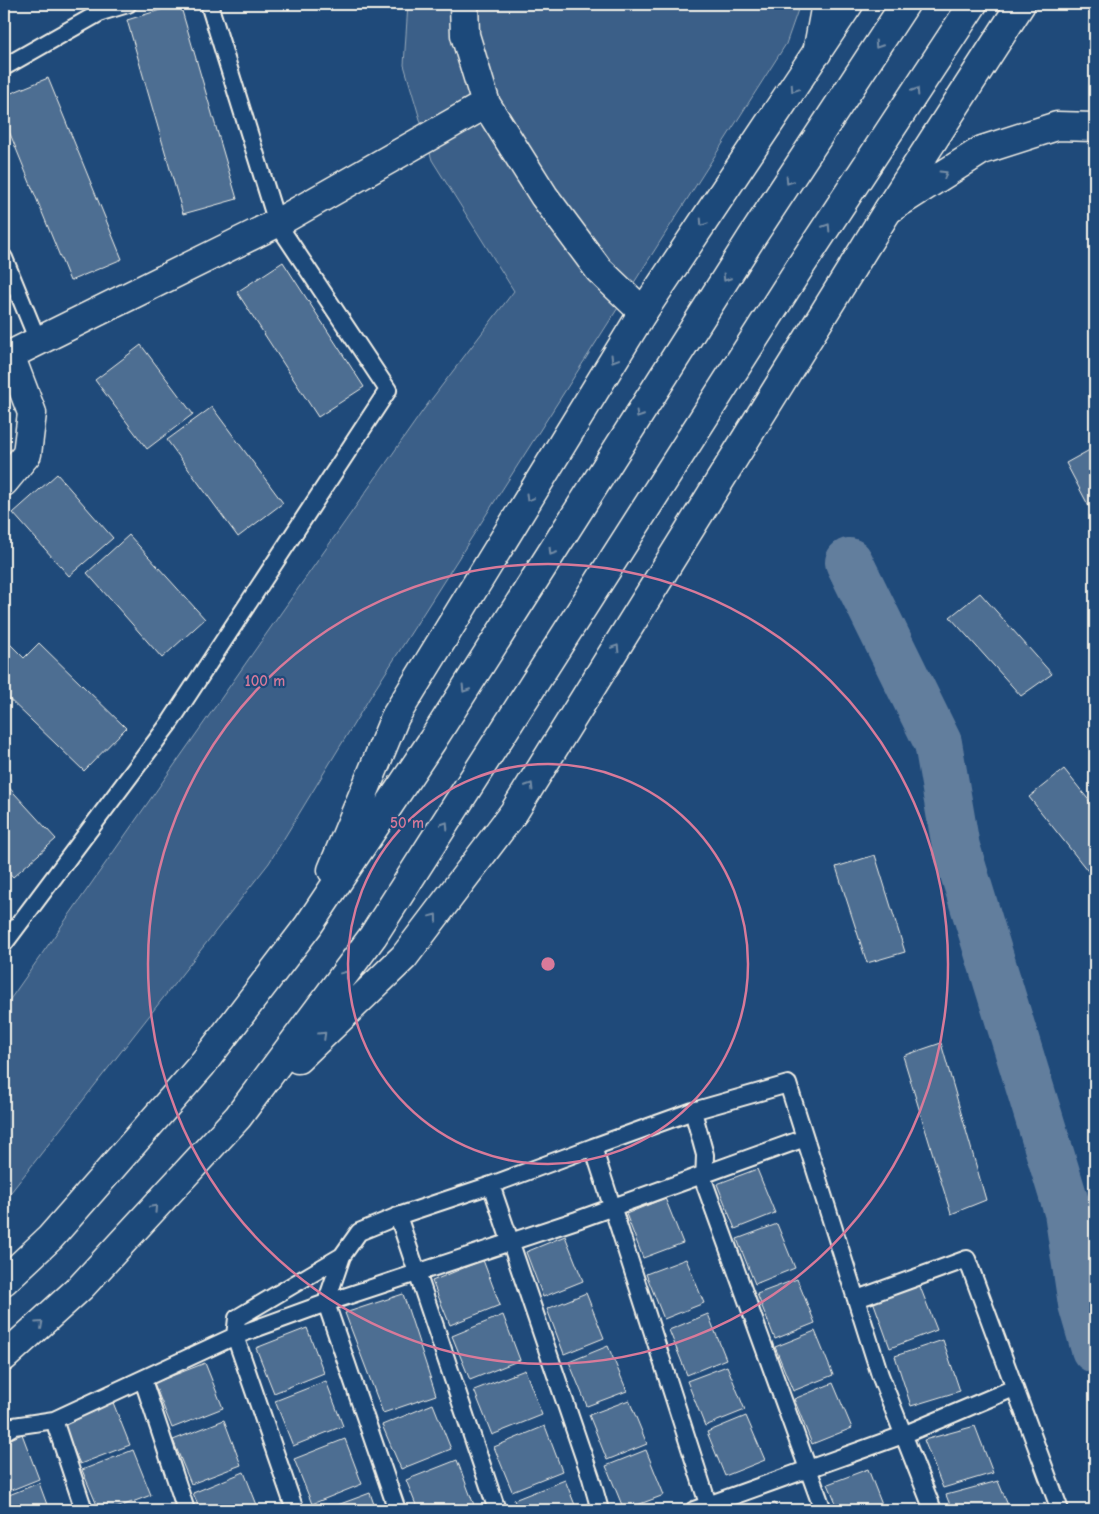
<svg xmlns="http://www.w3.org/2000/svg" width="1099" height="1514" font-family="'Comic Neue',sans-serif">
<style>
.green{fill:#3a5f88;stroke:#97a8b8}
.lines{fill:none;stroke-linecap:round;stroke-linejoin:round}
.river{stroke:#627e9d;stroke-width:48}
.building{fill:#4d6e92;stroke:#f4f1e8}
.lane-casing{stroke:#f4f1e8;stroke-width:20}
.street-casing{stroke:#f4f1e8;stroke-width:31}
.primary-casing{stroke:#f4f1e8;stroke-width:31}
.highway-casing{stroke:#f4f1e8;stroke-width:31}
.lane{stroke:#1f4a7a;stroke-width:16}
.street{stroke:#1f4a7a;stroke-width:28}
.primary{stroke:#1f4a7a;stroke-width:28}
.highway{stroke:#1f4a7a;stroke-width:28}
.oneway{stroke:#748da6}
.ring{fill:none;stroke:#d87a9a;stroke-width:2.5}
.centre{fill:#d87a9a;stroke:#1f4a7a;stroke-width:2.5}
.ring-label{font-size:15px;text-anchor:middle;font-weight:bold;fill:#d87a9a;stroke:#1f4a7a;stroke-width:4.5;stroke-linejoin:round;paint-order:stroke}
</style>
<rect width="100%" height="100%" fill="#1f4a7a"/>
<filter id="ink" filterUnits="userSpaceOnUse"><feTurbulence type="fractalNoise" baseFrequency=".02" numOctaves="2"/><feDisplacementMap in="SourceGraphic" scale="10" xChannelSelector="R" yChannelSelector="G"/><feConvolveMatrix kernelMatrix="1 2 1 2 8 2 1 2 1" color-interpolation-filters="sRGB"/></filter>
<g filter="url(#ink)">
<path class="green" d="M408,4H800L786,44L372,694L269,863L4,1201V1008L424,409L514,291L432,160L404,65Z"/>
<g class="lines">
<path class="river" d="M849,562L938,743L956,847L1068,1212L1082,1304L1095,1349"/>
</g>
<path class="building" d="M180,4L237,199L183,214L127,20Z
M48,78L122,259L70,281L4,119V96Z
M283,262L364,387L318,417L237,292Z
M141,345L193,414L147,449L95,380Z
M212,407L283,503L238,537L167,440Z
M1095,447V518L1066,463Z
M57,474L113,538L69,576L13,513Z
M129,535L205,619L162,658L87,573Z
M980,593L1052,674L1021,696L950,617Z
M4,638L24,658L39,643L126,728L84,771L4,694Z
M1064,769L1095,808V880L1029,797Z
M4,782L56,839L13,877L4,867Z
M875,855L905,952L867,963L836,867Z
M941,1043L986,1200L951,1214L903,1056Z
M757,1169L775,1213L735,1229L717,1184Z
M665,1198L683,1243L643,1258L626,1214Z
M777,1224L795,1268L755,1284L737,1239Z
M565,1236L583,1281L543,1297L526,1252Z
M686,1259L704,1303L664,1319L646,1274Z
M483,1260L500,1305L450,1325L432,1281Z
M797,1279L815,1323L775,1339L757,1294Z
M919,1284L937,1330L890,1348L873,1301Z
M586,1293L604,1338L564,1354L547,1309Z
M403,1294L436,1395L383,1413L345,1313Z
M708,1314L726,1359L687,1375L669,1330Z
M503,1315L520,1360L470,1380L452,1336Z
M307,1328L324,1373L274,1393L256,1348Z
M815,1331L833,1375L793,1391L775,1347Z
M943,1340L960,1391L911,1406L895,1356Z
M608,1346L627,1391L587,1406L569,1362Z
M205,1363L223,1408L172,1428L154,1383Z
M727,1366L745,1410L705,1426L687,1381Z
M525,1370L542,1415L492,1435L474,1390Z
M326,1381L343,1426L293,1446L275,1401Z
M833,1383L852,1428L812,1444L794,1399Z
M112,1400L130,1445L80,1464L61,1420Z
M629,1400L647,1444L607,1460L589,1415Z
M433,1404L451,1449L401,1469L382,1425Z
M746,1416L765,1460L725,1476L707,1432Z
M224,1420L241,1465L191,1484L173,1440Z
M545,1426L562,1471L512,1491L494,1447Z
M975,1426L993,1473L943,1488L924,1440Z
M22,1434L39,1479L4,1493V1442Z
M345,1439L362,1484L312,1504L294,1459Z
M133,1450L151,1495L111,1510H99L82,1470Z
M646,1450L664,1495L624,1510L606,1466Z
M457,1460L474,1505L460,1510H418L406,1480Z
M868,1469L884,1510H839L828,1484Z
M244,1472L259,1510H200L193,1493Z
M565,1480L577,1510H518L514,1500Z
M998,1481L1010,1510H952L946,1495Z
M39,1483L49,1510H4V1497Z
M370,1493L376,1510H324Z
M775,1503L778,1510H757Z"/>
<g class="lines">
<g class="lane-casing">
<path id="lane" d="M4,67L101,12L128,4
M4,258L38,341
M4,944L171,721L388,390L277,223L209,4
M693,1111L788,1084L880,1375L933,1510
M593,1147L491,1185L591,1478L600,1510
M491,1185L398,1216L497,1510
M857,1299L967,1259L1060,1510
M143,1380L186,1510
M54,1420L84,1510
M4,1432L14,1426L54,1420L235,1336L326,1303L577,1220L805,1138
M295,1510L235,1336L237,1318L342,1256
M397,1510L326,1303L342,1256L359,1232L398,1216
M694,1510L903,1435L1014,1388
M710,1510L593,1147L693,1111L705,1155L704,1182L823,1510"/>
</g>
<g class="street-casing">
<path id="street" d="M464,4L465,35L486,104L544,196L599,270L643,312
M4,358L277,223L486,104
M4,482L27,454L32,413L10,355"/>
</g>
<g class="primary-casing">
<path id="primary" d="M817,53L826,4
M888,210L982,150L1057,126L1095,127"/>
</g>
<g class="highway-casing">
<path id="highway" d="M332,870L395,717L643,312L849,4
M298,1059L404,957L514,812L888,210L1021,4
M4,1281L50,1238L201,1066L308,926L432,741L752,237L905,4
M4,1357L81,1287L238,1117L373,936L800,267L973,4"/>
</g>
<use href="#lane" class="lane"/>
<use href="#street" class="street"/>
<use href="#primary" class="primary"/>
<use href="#highway" class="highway"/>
</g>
<defs><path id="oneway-chevron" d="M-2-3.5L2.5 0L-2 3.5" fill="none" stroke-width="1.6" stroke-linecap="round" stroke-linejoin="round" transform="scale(1.25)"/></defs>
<g class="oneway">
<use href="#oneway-chevron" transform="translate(878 45) rotate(123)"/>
<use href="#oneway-chevron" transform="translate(794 89) rotate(124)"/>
<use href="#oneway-chevron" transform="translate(916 91) rotate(-57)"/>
<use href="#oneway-chevron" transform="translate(944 174) rotate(-32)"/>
<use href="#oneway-chevron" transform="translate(789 181) rotate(123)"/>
<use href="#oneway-chevron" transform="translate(703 223) rotate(124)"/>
<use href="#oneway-chevron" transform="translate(827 227) rotate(-57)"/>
<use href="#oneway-chevron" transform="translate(726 278) rotate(122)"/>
<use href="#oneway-chevron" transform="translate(614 359) rotate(121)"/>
<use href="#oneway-chevron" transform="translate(639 415) rotate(122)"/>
<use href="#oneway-chevron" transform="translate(529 498) rotate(121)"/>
<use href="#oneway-chevron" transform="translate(552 552) rotate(122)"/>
<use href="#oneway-chevron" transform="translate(616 648) rotate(-58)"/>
<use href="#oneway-chevron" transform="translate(465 689) rotate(122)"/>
<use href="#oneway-chevron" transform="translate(530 786) rotate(-58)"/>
<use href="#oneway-chevron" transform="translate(445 825) rotate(-57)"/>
<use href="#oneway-chevron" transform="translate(434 917) rotate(-53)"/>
<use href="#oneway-chevron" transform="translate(345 974) rotate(-53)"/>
<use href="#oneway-chevron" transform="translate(323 1035) rotate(-44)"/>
<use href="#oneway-chevron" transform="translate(154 1208) rotate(-47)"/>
<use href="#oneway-chevron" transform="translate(40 1324) rotate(-42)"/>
</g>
</g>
<g class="ring">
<circle cx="548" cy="964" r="200"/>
<circle cx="548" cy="964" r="400"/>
</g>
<circle cx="548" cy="964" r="8" class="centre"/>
<g class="ring-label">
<text x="265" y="686">100 m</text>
<text x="407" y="828">50 m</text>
</g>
<rect width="1099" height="1514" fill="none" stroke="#1f4a7a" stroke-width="20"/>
<rect x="10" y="10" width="1079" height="1494" fill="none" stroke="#f4f1e8" stroke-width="2" filter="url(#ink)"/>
</svg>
